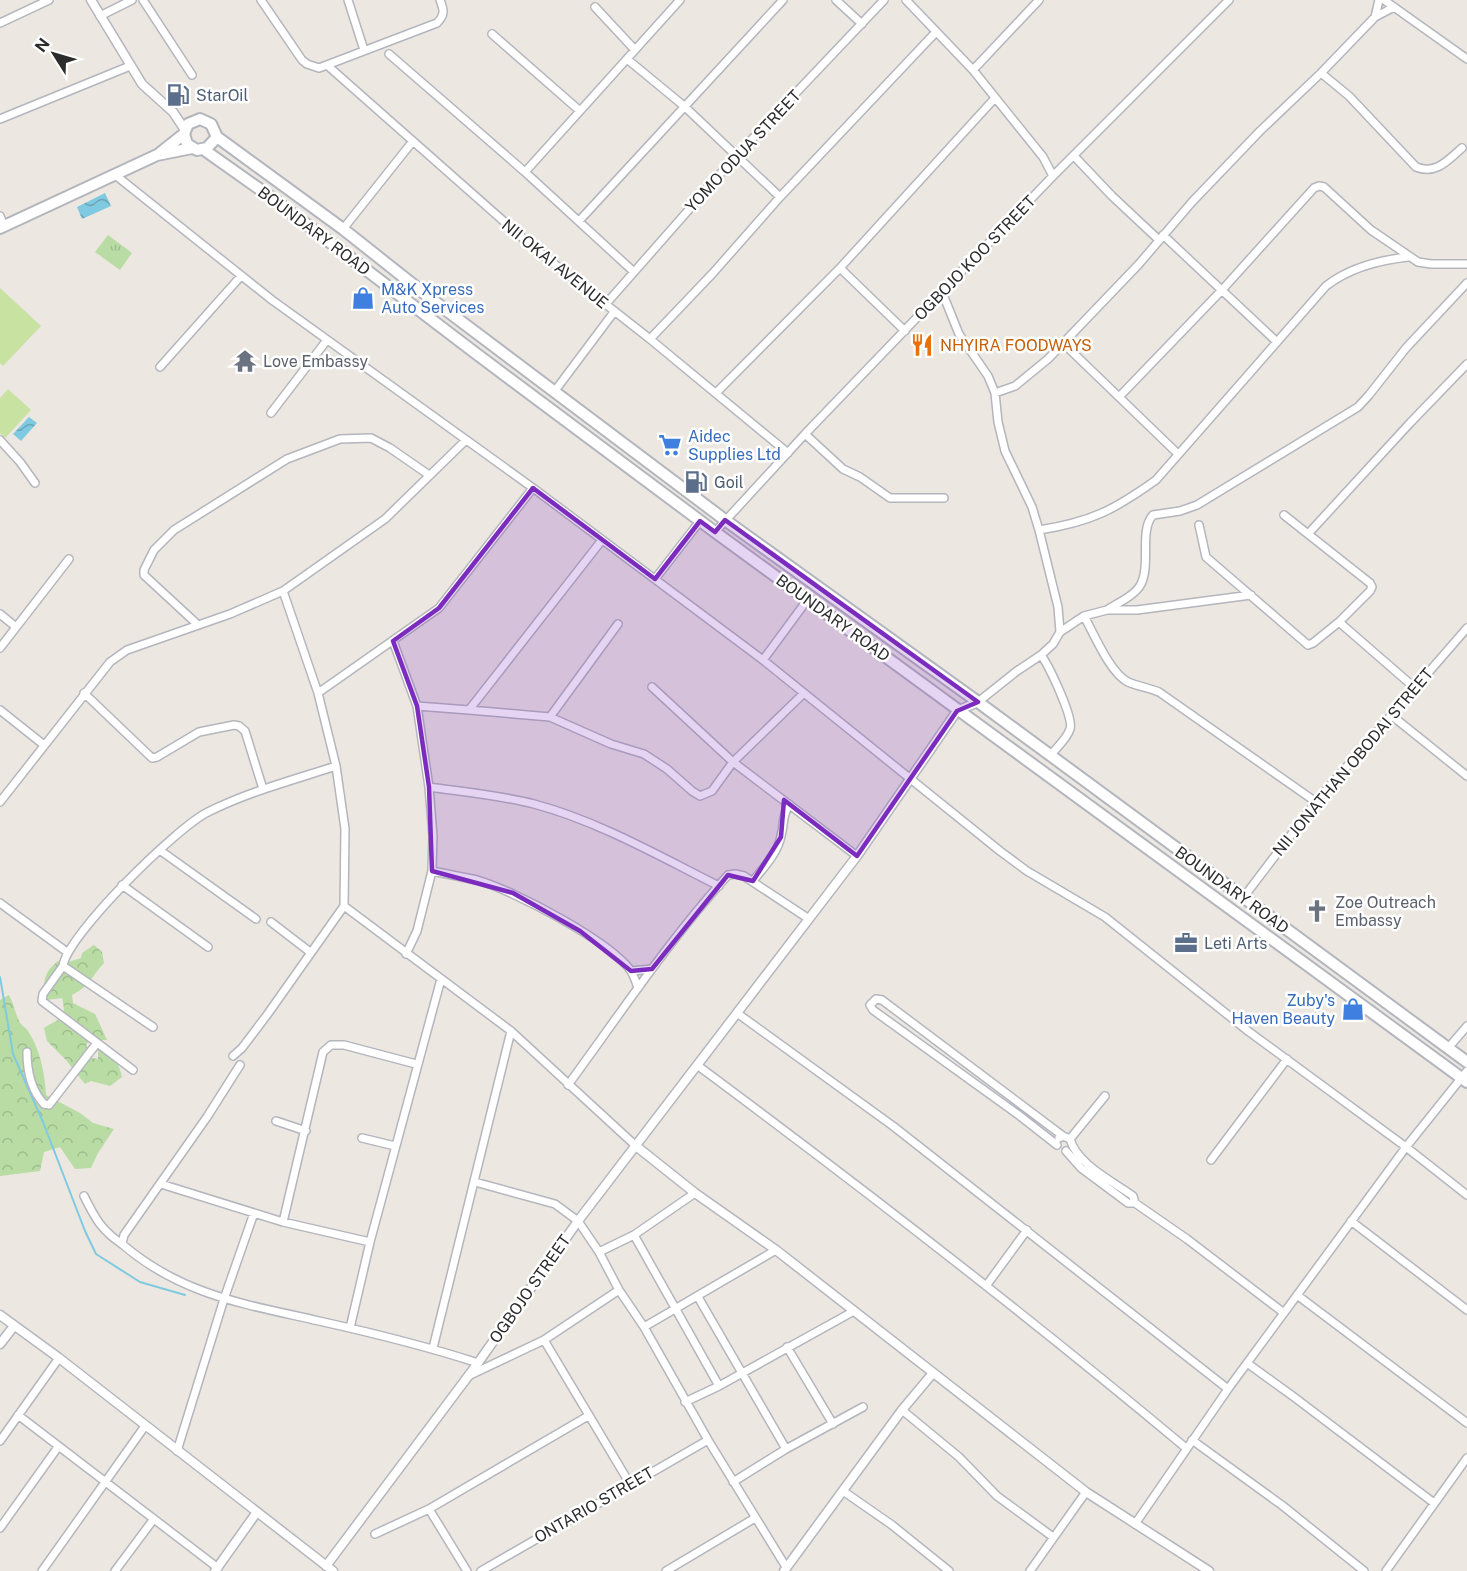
<svg xmlns="http://www.w3.org/2000/svg" width="1467" height="1571" font-family="'Public Sans',sans-serif">
<style>
.forest{fill:url(#forest-crowns)}
.park{fill:url(#park-tufts)}
.pitch{fill:#c8e2a1}
.water{fill:url(#water-waves)}
.lines{fill:none;stroke-linecap:round;stroke-linejoin:round}
.stream{stroke:#80cae1;stroke-width:2}
.minor-casing{stroke:#b4b6be;stroke-width:10}
.tertiary-casing{stroke:#b4b6be;stroke-width:11}
.secondary-casing{stroke:#b4b6be;stroke-width:14}
.minor{stroke:#fff;stroke-width:7}
.tertiary{stroke:#fff;stroke-width:8}
.secondary{stroke:#fff;stroke-width:10}
.marked{fill:#7b2cbf;fill-opacity:0.2;stroke:#7b2cbf;stroke-width:4.5;stroke-linejoin:round}
.labels{text-anchor:middle;dominant-baseline:central;stroke-width:5;stroke-linejoin:round;paint-order:stroke}
.service-label{font-size:16px;fill:#4e5e75;stroke:#fff;text-anchor:start}
.street-label{font-size:16px;fill:#2c2c2c;stroke:#fff}
.shop-label{font-size:16px;fill:#366cbe;stroke:#fff;text-anchor:start}
.food-label{font-size:16px;fill:#c56008;stroke:#fff;text-anchor:start}
.worship-label{font-size:16px;fill:#5b616d;stroke:#fff;text-anchor:start}
</style>
<defs>
<pattern id="forest-crowns" width="20" height="18" patternUnits="userSpaceOnUse" patternTransform="scale(1.5)"><rect width="20" height="18" fill="#b8dca4"/><path d="M2 6a3 3 0 1 1 6 0M12 15a3 3 0 1 1 6 0" fill="none" stroke="#9ebd8d"/></pattern>
<pattern id="park-tufts" width="24" height="20" patternUnits="userSpaceOnUse" patternTransform="scale(1.5)"><rect width="24" height="20" fill="#b8dca4"/><path d="M3 7l-1-3M5 7V3M7 7l1-3M15 17l-1-3M17 17v-4M19 17l1-3" fill="none" stroke="#9ebd8d"/></pattern>
<pattern id="water-waves" width="16" height="10" patternUnits="userSpaceOnUse" patternTransform="scale(1.5)"><rect width="16" height="10" fill="#80cae1"/><path d="M0 5q4-4 8 0t8 0" fill="none" stroke="#69a4b7"/></pattern>
</defs>
<rect width="100%" height="100%" fill="#ece7e0"/>
<path class="forest" d="M94,945L102,952L104,963C91,977 91,985 72,995L73,1003L95,1014L107,1040H90L86,1045L92,1058L98,1059V1047C112,1055 119,1061 122,1077L110,1086L91,1081L85,1084L66,1060L47,1041L44,1028C59,1018 68,1020 62,998L46,1000C42,982 44,972 58,961L65,963L81,958L82,953Z
M9,995C14,1005 15,1012 19,1021C21,1026 26,1027 28,1031C40,1049 45,1074 46,1095L80,1113L93,1123L114,1129L98,1153L91,1168L75,1169L60,1147L44,1152L40,1171L0,1176V1000Z"/>
<path class="park" d="M108,235L132,253L120,270L95,252Z"/>
<path class="pitch" d="M0,288L41,326L3,366L0,363Z
M8,389L31,410L5,438L0,433V398Z"/>
<path class="water" d="M105,193L111,206L82,219L77,207Z
M29,417L37,423L21,441L13,434Z"/>
<g class="lines">
<path class="stream" d="M0,977L13,1054L43,1122L85,1231L96,1254L140,1282L185,1295"/>
<g class="minor-casing">
<path id="minor" d="M143,0L192,75
M261,0L302,60L307,64L319,68L437,23C445,15 444,10 440,0
M348,0L364,50
M836,0L862,24
M906,0L973,70L1043,157L1053,176
M1384,0L1467,59
M595,7L635,50
M100,16L132,0
M1375,17L1379,0
M0,23L49,0
M492,34L580,111
M389,54L525,172L634,272
M627,59L684,106L780,197
M328,66L534,248L650,339L788,453
M973,70L1039,0
M1321,73L1349,96L1416,167C1436,175 1448,160 1462,148
M0,119L130,66
M1074,156L1112,196L1159,240
M525,172L680,0
M114,174L272,300L533,488L763,660L1000,851L1027,871L1105,917L1248,1031L1406,1147L1467,1195
M0,216L4,226
M579,221L783,0
M343,229L413,141
M1163,235L1277,342
M840,268L905,331
M942,292L959,334L988,376L995,393L998,422L1005,451L1032,507L1039,530L1058,607L1060,632
M605,305L736,156L884,0
M650,339L713,273L780,197L936,32
M1063,343L1177,453
M160,367L241,276
M554,392L614,312
M716,393L840,268L995,98
M995,393L1015,386L1048,359L1139,264L1192,202L1260,131L1321,73L1375,17L1394,7
M1119,397L1222,290L1314,188L1319,186L1324,187L1371,230L1418,262L1431,264H1467
M271,413L327,340
M805,434L843,469L860,477L890,498H944
M0,440L20,462L35,483
M1284,515L1308,534
M1199,525L1206,557L1308,645L1313,643L1339,622L1415,688
M1039,530C1091,522 1114,510 1156,480L1326,286C1349,268 1380,260 1408,257
M715,532L805,434L1053,176L1229,0
M655,579L700,521
M1107,610C1117,603 1135,596 1141,584C1151,564 1139,530 1153,515L1180,511L1197,505L1358,407L1369,395L1406,348L1467,283
M0,614L16,627
M1084,616C1094,634 1110,673 1128,682C1137,686 1149,688 1159,692L1316,802
M1339,622L1370,591L1372,587L1370,583L1308,534L1410,423L1467,364
M197,624L144,575V570L154,550L174,530L287,459L340,439L371,438L390,448L429,475
M393,641L417,706L429,787L433,836L432,871L417,931L406,954
M0,648L69,559
M1041,655C1049,666 1074,718 1070,729C1067,739 1056,748 1050,756
M763,660L808,599
M652,687L733,762L857,856
M84,693L152,758L157,757L199,732L234,725L239,726L245,731L263,789
M318,693L439,608L533,488
M978,702L1017,671L1041,655L1053,644L1060,632L1084,616L1107,610H1137L1251,595
M417,706L469,710L602,540
M0,710L44,745
M469,710L550,717L611,744L644,754L667,769L692,791L700,796L712,791L733,762L804,693
M1391,715L1467,776
M550,717L618,624
M429,787C464,792 499,795 534,804C598,821 659,856 719,886
M0,802L110,662L127,650L230,614L283,591L385,519L466,440
M161,851L256,919
M432,871C447,874 462,877 477,880C513,890 610,941 631,971C634,976 636,982 638,988
M753,881C763,868 778,853 781,836C785,821 781,820 789,804
M122,885L208,947
M1243,898L1316,802L1467,628
M0,903L67,952
M344,906L511,1031L636,1146
M271,922L310,952
M63,966L43,994L42,1001L133,1070
M631,971L652,969
M737,1013L893,1126L1228,1389
M153,1027L63,966C67,935 177,827 208,812C248,792 293,780 336,766
M1449,1047L1467,1026
M27,1052C27,1070 31,1090 44,1104L49,1105L97,1043
M233,1056L242,1048L267,1015L344,906L345,829L336,766L318,693L283,591
M240,1065L207,1117L124,1235L122,1244C181,1295 245,1304 319,1321C373,1333 426,1346 478,1363
M697,1065C864,1189 1027,1315 1186,1448
M568,1085C620,1014 669,940 728,875L735,874L744,876L809,919
M276,1121L306,1131
M362,1138L395,1146
M1059,1138L1063,1136L1070,1139C1077,1164 1112,1181 1133,1196L1135,1203
M1070,1139L1105,1096
M1057,1145L1020,1116L873,1010L870,1005L876,999L882,1000L1063,1136
M1066,1151L1081,1168L1128,1203H1135L1187,1239L1284,1313
M1211,1160L1287,1059
M475,1182L555,1204L578,1221L599,1252L619,1290L644,1327L708,1440L786,1567
M161,1184L283,1222L370,1242
M84,1196C95,1218 101,1230 122,1244
M1351,1221L1467,1310
M283,1222L323,1052L331,1045H344L416,1064
M634,1235L719,1386
M599,1252L634,1235L695,1193
M986,1286L1027,1230
M1297,1295L1467,1423
M698,1297L786,1449
M644,1327L776,1250
M350,1328L370,1242L441,979
M544,1340L630,1484
M787,1347L833,1424
M433,1348L511,1031
M1247,1363L1294,1397L1434,1503
M468,1376L544,1340L619,1290
M685,1402L719,1386L854,1311
M902,1410L959,1457L997,1496L1053,1537
M18,1415L218,1568
M1192,1440L1283,1506L1364,1571
M0,1441L59,1358
M177,1451L224,1299L254,1213
M733,1482L786,1449L863,1407
M843,1491L892,1525L949,1571
M429,1509L467,1571
M1135,1524L1228,1389L1406,1147L1467,1071
M0,1528L58,1447
M375,1534L429,1509L588,1416
M42,1571L145,1426
M115,1571L153,1520
M481,1571L708,1440
M666,1571L755,1518
M1030,1571L1086,1492
M1386,1571L1467,1458"/>
</g>
<g class="tertiary-casing">
<path id="tertiary" d="M91,0L142,84L173,112L185,130
M636,1146L695,1193L776,1250L1086,1492L1209,1571
M0,1315L59,1358L333,1571
M0,1344L14,1326
M326,1566L478,1363L578,1221L857,856L957,711L978,702
M215,1571L257,1512
M784,1571L902,1410L933,1373"/>
</g>
<g class="secondary-casing">
<path id="secondary" d="M200,119L211,124L217,137L207,148L197,150L187,144L184,134L188,124Z
M217,137L343,229L430,298L725,520L978,702L1467,1062
M203,149L268,195L478,355L715,532L1467,1082
M160,153L184,134
M0,228L157,155L192,148"/>
</g>
<use href="#minor" class="minor"/>
<use href="#tertiary" class="tertiary"/>
<use href="#secondary" class="secondary"/>
</g>
<path class="marked" d="M533,488L655,579L700,521L715,532L725,520L978,702L957,711L857,856L784,800L781,837L753,881L728,875L652,969L631,971L580,931L513,893L432,871L429,787L417,706L393,641L439,608Z"/>
<defs>
<g id="fuel-bare" transform="scale(1.8)"><path d="M-5.5-6h7V0h2V4h1.3V-2.5L3-4.5l.8-.8L6-3V5H2.5V1h-1V6h-7ZM-4.2-4.7v3.2H.2V-4.7Z" fill="#5c6f8a" stroke="#fff" stroke-width="2.5" paint-order="stroke"/></g>
<g id="shop-bare" transform="scale(1.8)"><path d="M-5-2.5h2.3a2.7 3.5 0 0 1 5.4 0H5L5.5 6h-11ZM-1.5-2.5h3a1.5 2.3 0 0 0-3 0Z" fill="#3f7fe0" stroke="#fff" stroke-width="2.5" paint-order="stroke"/></g>
<g id="restaurant-bare" transform="scale(1.8)"><path d="M-5-6h1v4h1v-4h1v4h1v-4h1v5L-1.5 .5V6h-2V.5L-5-1ZM5-6V6H3V1.5H1.5Q1.5-4 5-6Z" fill="#e8710a" stroke="#fff" stroke-width="2.5" paint-order="stroke"/></g>
<g id="temple-bare" transform="scale(1.8)"><path d="M0-6L5-2H3V0L6.5 2.5H4V6H1.5V3h-3V6H-4V2.5H-6.5L-3 0V-2H-5Z" fill="#6b7280" stroke="#fff" stroke-width="2.5" paint-order="stroke"/></g>
<g id="supermarket-bare" transform="scale(1.8)"><path d="M-6-5.5h2.5l.6 2H6L4.5 2H-2.5L-4.4-4H-6ZM-1.5 3.2a1.3 1.3 0 1 0 .1 0ZM3 3.2a1.3 1.3 0 1 0 .1 0Z" fill="#3f7fe0" stroke="#fff" stroke-width="2.5" paint-order="stroke"/></g>
<g id="church-bare" transform="scale(1.8)"><path d="M-1.2-6h2.4v3.5h3.3v2.4h-3.3V6h-2.4V-.1h-3.3v-2.4h3.3Z" fill="#6b7280" stroke="#fff" stroke-width="2.5" paint-order="stroke"/></g>
<g id="office-bare" transform="scale(1.8)"><path d="M-6-3h4V-5.5h4V-3h4V5H-6ZM-1-4.5V-3h2v-1.5ZM-6 0V1H6V0Z" fill="#5c6f8a" stroke="#fff" stroke-width="2.5" paint-order="stroke"/></g>
</defs>
<g fill-rule="evenodd">
<use href="#fuel-bare" x="178" y="95"/>
<use href="#shop-bare" x="363" y="298"/>
<use href="#restaurant-bare" x="922" y="345"/>
<use href="#temple-bare" x="245" y="361"/>
<use href="#supermarket-bare" x="670" y="445"/>
<use href="#fuel-bare" x="696" y="482"/>
<use href="#church-bare" x="1317" y="911"/>
<use href="#office-bare" x="1186" y="943"/>
<use href="#shop-bare" x="1353" y="1009"/>
</g>
<g class="labels">
<g class="service-label">
<text x="196" y="95">StarOil</text>
<text x="714" y="482">Goil</text>
<text x="1204" y="943">Leti Arts</text>
</g>
<g class="street-label">
<text transform="translate(743 151) rotate(-47)">YOMO ODUA STREET</text>
<text transform="translate(314 231) rotate(37)">BOUNDARY ROAD</text>
<text transform="translate(975 258) rotate(-46)">OGBOJO KOO STREET</text>
<text transform="translate(555 264) rotate(39)">NII OKAI AVENUE</text>
<text transform="translate(833 618) rotate(36)">BOUNDARY ROAD</text>
<text transform="translate(1353 762) rotate(-50)">NII JONATHAN OBODAI STREET</text>
<text transform="translate(1232 890) rotate(36)">BOUNDARY ROAD</text>
<text transform="translate(530 1289) rotate(-55)">OGBOJO STREET</text>
<text transform="translate(594 1505) rotate(-30)">ONTARIO STREET</text>
</g>
<g class="shop-label">
<text x="381" y="289">M&amp;K Xpress<tspan x="381" dy="18">Auto Services</tspan></text>
<text x="688" y="436">Aidec<tspan x="688" dy="18">Supplies Ltd</tspan></text>
<text x="1335" y="1000" text-anchor="end">Zuby's<tspan x="1335" dy="18">Haven Beauty</tspan></text>
</g>
<g class="food-label">
<text x="940" y="345">NHYIRA FOODWAYS</text>
</g>
<g class="worship-label">
<text x="263" y="361">Love Embassy</text>
<text x="1335" y="902">Zoe Outreach<tspan x="1335" dy="18">Embassy</tspan></text>
</g>
</g>
<g transform="translate(54 54) rotate(307)" stroke="#ffffff" stroke-width="4.5" paint-order="stroke">
<path d="M0-4.5L10 22L0 15L-10 22Z" fill="#2c2c2c"/>
<text y="-9" font-size="16" font-weight="bold" text-anchor="middle" fill="#2c2c2c">N</text>
</g>
</svg>
